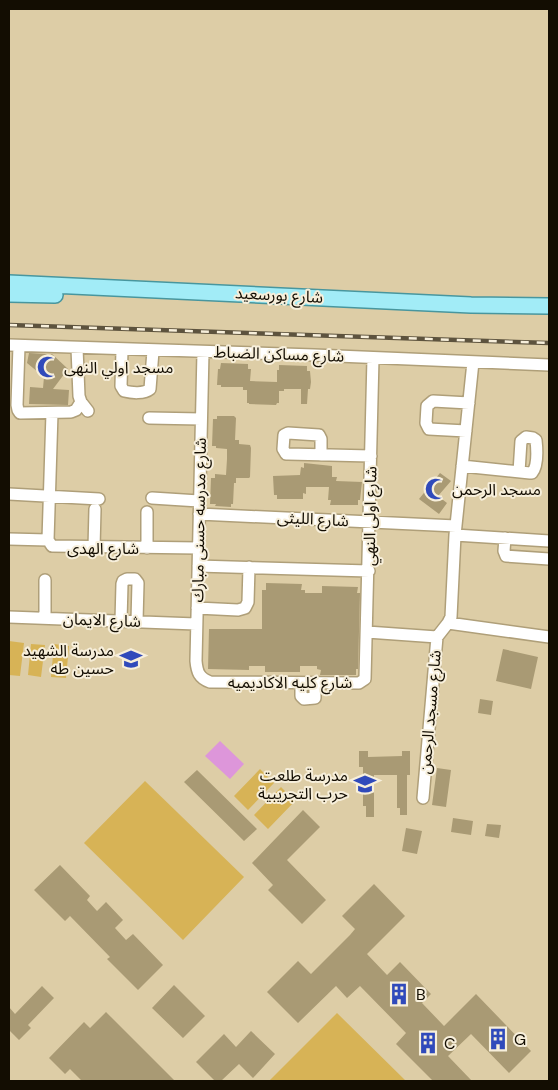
<svg xmlns="http://www.w3.org/2000/svg" width="558" height="1090" font-family="'DM Sans','Noto Sans Arabic',sans-serif">
<style>
.green{fill:#d7b356}
.water{fill:#dd96da}
.building{fill:#a99a74}
.lines{fill:none;stroke-linecap:round;stroke-linejoin:round}
.minor-casing{stroke:#af9f79;stroke-width:14}
.major-casing{stroke:#48969e;stroke-width:18}
.minor{stroke:#fff;stroke-width:11}
.major{stroke:#a2ecf7;stroke-width:15}
.rail-casing{stroke:#5d533e;stroke-width:4.5}
.rail{stroke:#f7efdb;stroke-width:2.5;stroke-dasharray:8;stroke-linecap:butt}
.labels{text-anchor:middle;dominant-baseline:central;stroke-width:4;stroke-linejoin:round;paint-order:stroke}
.street-label{font-size:16px;fill:#130d02;stroke:#f7efdb}
.poi-label{font-size:16px;fill:#130d02;stroke:#f7efdb;text-anchor:start}
</style>
<rect width="100%" height="100%" fill="#ddcda6"/>
<path class="green" d="M9,641L24,643L20,676L9,675Z
M31,644L45,645L41,677L28,675Z
M54,644L69,646L66,678L51,677Z
M260,769L274,783L248,810L234,796Z
M145,781L244,877L183,940L84,843Z
M281,787L295,801L268,829L254,815Z
M337,1013L406,1081H269Z"/>
<path class="water" d="M220,741L244,764L230,779L205,756Z"/>
<path class="building" d="M29,353L46,354L49,356L52,354L68,369L53,389L69,390L68,405L29,404L30,387L43,388L44,377L27,363Z
M221,363L248,364V369H251L250,381L277,382V370H279V365L307,366V371H310L311,382L310,389H308L307,404H301V389H284V391H279V403H277L276,405L249,404V403H247V390H243V387H221V385H217L218,369H220Z
M217,416H234L236,418L235,440H239V444L250,445L251,448L250,477L249,478H236V483H234L233,504H231V507L215,506L216,504H210L211,478H215V474L226,475L227,459V449L216,448V446H212L213,419H217Z
M304,463L332,466V477H337L336,481L362,482L360,500H358V505H330L331,500H328L329,487H306V494L303,493V499H277V495H274L273,476L300,475L301,467L304,468Z
M440,473L451,481L438,496L447,503L439,514L419,499Z
M266,583L302,584L301,590H305V593H322V586L358,587L357,593H360L358,669H356V675H320L321,670L317,669V666H300V672H265V666H249V670L208,669L209,629H262V590H266Z
M503,649L538,657L531,689L496,681Z
M480,699L493,701L491,715L478,713Z
M359,751H368V757L402,756V751H410V775H407V815H400V808H397V775H374V817H366V806H363V767H359Z
M437,768L451,770L446,807L432,805Z
M197,770L257,829L244,841L184,782Z
M303,810L320,827L287,860L326,900L302,924L268,890L273,885L252,863Z
M453,818L473,821L471,835L451,832Z
M487,824L501,825L499,838L485,836Z
M406,828L422,831L417,854L402,851Z
M60,865L90,896L87,900L97,911L106,902L123,920L115,928L126,940L133,934L163,965L138,990L107,959L110,957L70,916L65,921L34,890Z
M374,884L405,916L367,954L387,975L400,962L431,994L422,1003L444,1026L476,994L531,1051L509,1073L471,1034L448,1056L472,1081H433L396,1044L406,1033L360,986L347,998L336,986L298,1023L267,992L298,961L311,974L350,935L355,929L342,916Z
M174,985L205,1016L183,1038L152,1008Z
M42,986L54,998L28,1025L31,1028L19,1040L9,1030V1007L15,1014Z
M106,1012L175,1081H82L70,1069L65,1074L49,1058L84,1022L90,1028Z
M251,1031L275,1054L253,1078L239,1064L221,1081H215L196,1062L224,1034L236,1047Z"/>
<g class="lines">
<g class="minor-casing">
<path id="minor" d="M9,345L314,355L549,365
M19,346L17,405L18,410L20,413L71,412L76,410L81,402
M77,348L79,396L81,402L88,411
M122,350L121,386L124,391C132,393 144,394 150,389L153,351
M203,352L196,661C197,672 199,678 210,682L359,683L365,679L373,358
M52,413L48,540L52,546L198,548
M149,418L201,419
M466,431L429,429L426,423L427,406L433,401L469,403
M321,455V439L319,435L288,433L284,435L283,449L286,454H288L371,456
M462,466L530,473H532C538,466 537,449 536,440L533,438L526,437L521,441L519,472
M9,494L99,499
M152,498L199,501
M199,514L456,526
M455,535L549,541
M505,538L504,551L506,556L549,559
M9,539L48,540
M94,548L95,509
M147,548V512
M198,566L369,571
M197,608L238,610L245,608L248,602L249,567
M9,617L196,624
M45,618V580
M121,621L122,584L123,581L127,579H135L138,583L137,621
M448,623L549,637
M367,632L437,637
M301,683V696L304,699L315,698V683
M423,798L437,637L448,623L451,617L455,535L473,362"/>
</g>
<g class="major-casing">
<path id="major" d="M9,283L471,305L549,306
M9,294L55,295"/>
</g>
<use href="#minor" class="minor"/>
<use href="#major" class="major"/>
<g class="rail-casing">
<path id="rail" d="M9,325L549,343"/>
</g>
<use href="#rail" class="rail"/>
</g>
<defs>
<g id="mosque-bare" transform="scale(1.725)"><path d="M3.5-4.9A6 6 0 1 0 3.5 4.9A5 5 0 1 1 3.5-4.9Z" fill="#304abb" stroke="#f7efdb" stroke-width="2.5" paint-order="stroke"/></g>
<g id="school-bare" transform="scale(1.725)"><path d="M0-5L7-2L0 1L-7-2ZM-4 1L0 2.5L4 1V4Q0 6-4 4Z" fill="#304abb" stroke="#f7efdb" stroke-width="2.5" paint-order="stroke"/></g>
<g id="building-bare" transform="scale(1.725)"><path d="M-4-6H4V6H1V3H-1V6H-4ZM-2.5-4.3h1.7v1.8h-1.7ZM.8-4.3h1.7v1.8H.8ZM-2.5-1h1.7V.8h-1.7ZM.8-1h1.7V.8H.8Z" fill="#304abb" stroke="#f7efdb" stroke-width="2.5" paint-order="stroke"/></g>
</defs>
<g fill-rule="evenodd">
<use href="#mosque-bare" x="48" y="367"/>
<use href="#mosque-bare" x="436" y="489"/>
<use href="#school-bare" x="131" y="659"/>
<use href="#school-bare" x="365" y="784"/>
<use href="#building-bare" x="399" y="994"/>
<use href="#building-bare" x="498" y="1039"/>
<use href="#building-bare" x="428" y="1043"/>
</g>
<g class="labels">
<g class="street-label">
<text transform="translate(279 295) rotate(3)">شارع بورسعيد</text>
<text transform="translate(279 354) rotate(2)">شارع مساكن الضباط</text>
<text transform="translate(370 516) rotate(-89)">شارع اولى النهي</text>
<text transform="translate(313 519) rotate(3)">شارع الليثى</text>
<text transform="translate(199 520) rotate(-89)">شارع مدرسه حسنى مبارك</text>
<text x="103" y="548">شارع الهدى</text>
<text transform="translate(102 620) rotate(2)">شارع الايمان</text>
<text x="290" y="682">شارع كليه الاكاديميه</text>
<text transform="translate(430 712) rotate(-85)">شارع مسجد الرحمن</text>
</g>
<g class="poi-label">
<text x="64" y="367">مسجد اولي النهى</text>
<text x="452" y="489">مسجد الرحمن</text>
<text x="114" y="650" text-anchor="end">مدرسة الشهيد<tspan x="114" dy="18">حسين طه</tspan></text>
<text x="348" y="775" text-anchor="end">مدرسة طلعت<tspan x="348" dy="18">حرب التجريبية</tspan></text>
<text x="416" y="994">B</text>
<text x="514" y="1039">G</text>
<text x="444" y="1043">C</text>
</g>
</g>
<rect width="558" height="1090" fill="none" stroke="#130d02" stroke-width="20"/>
</svg>
